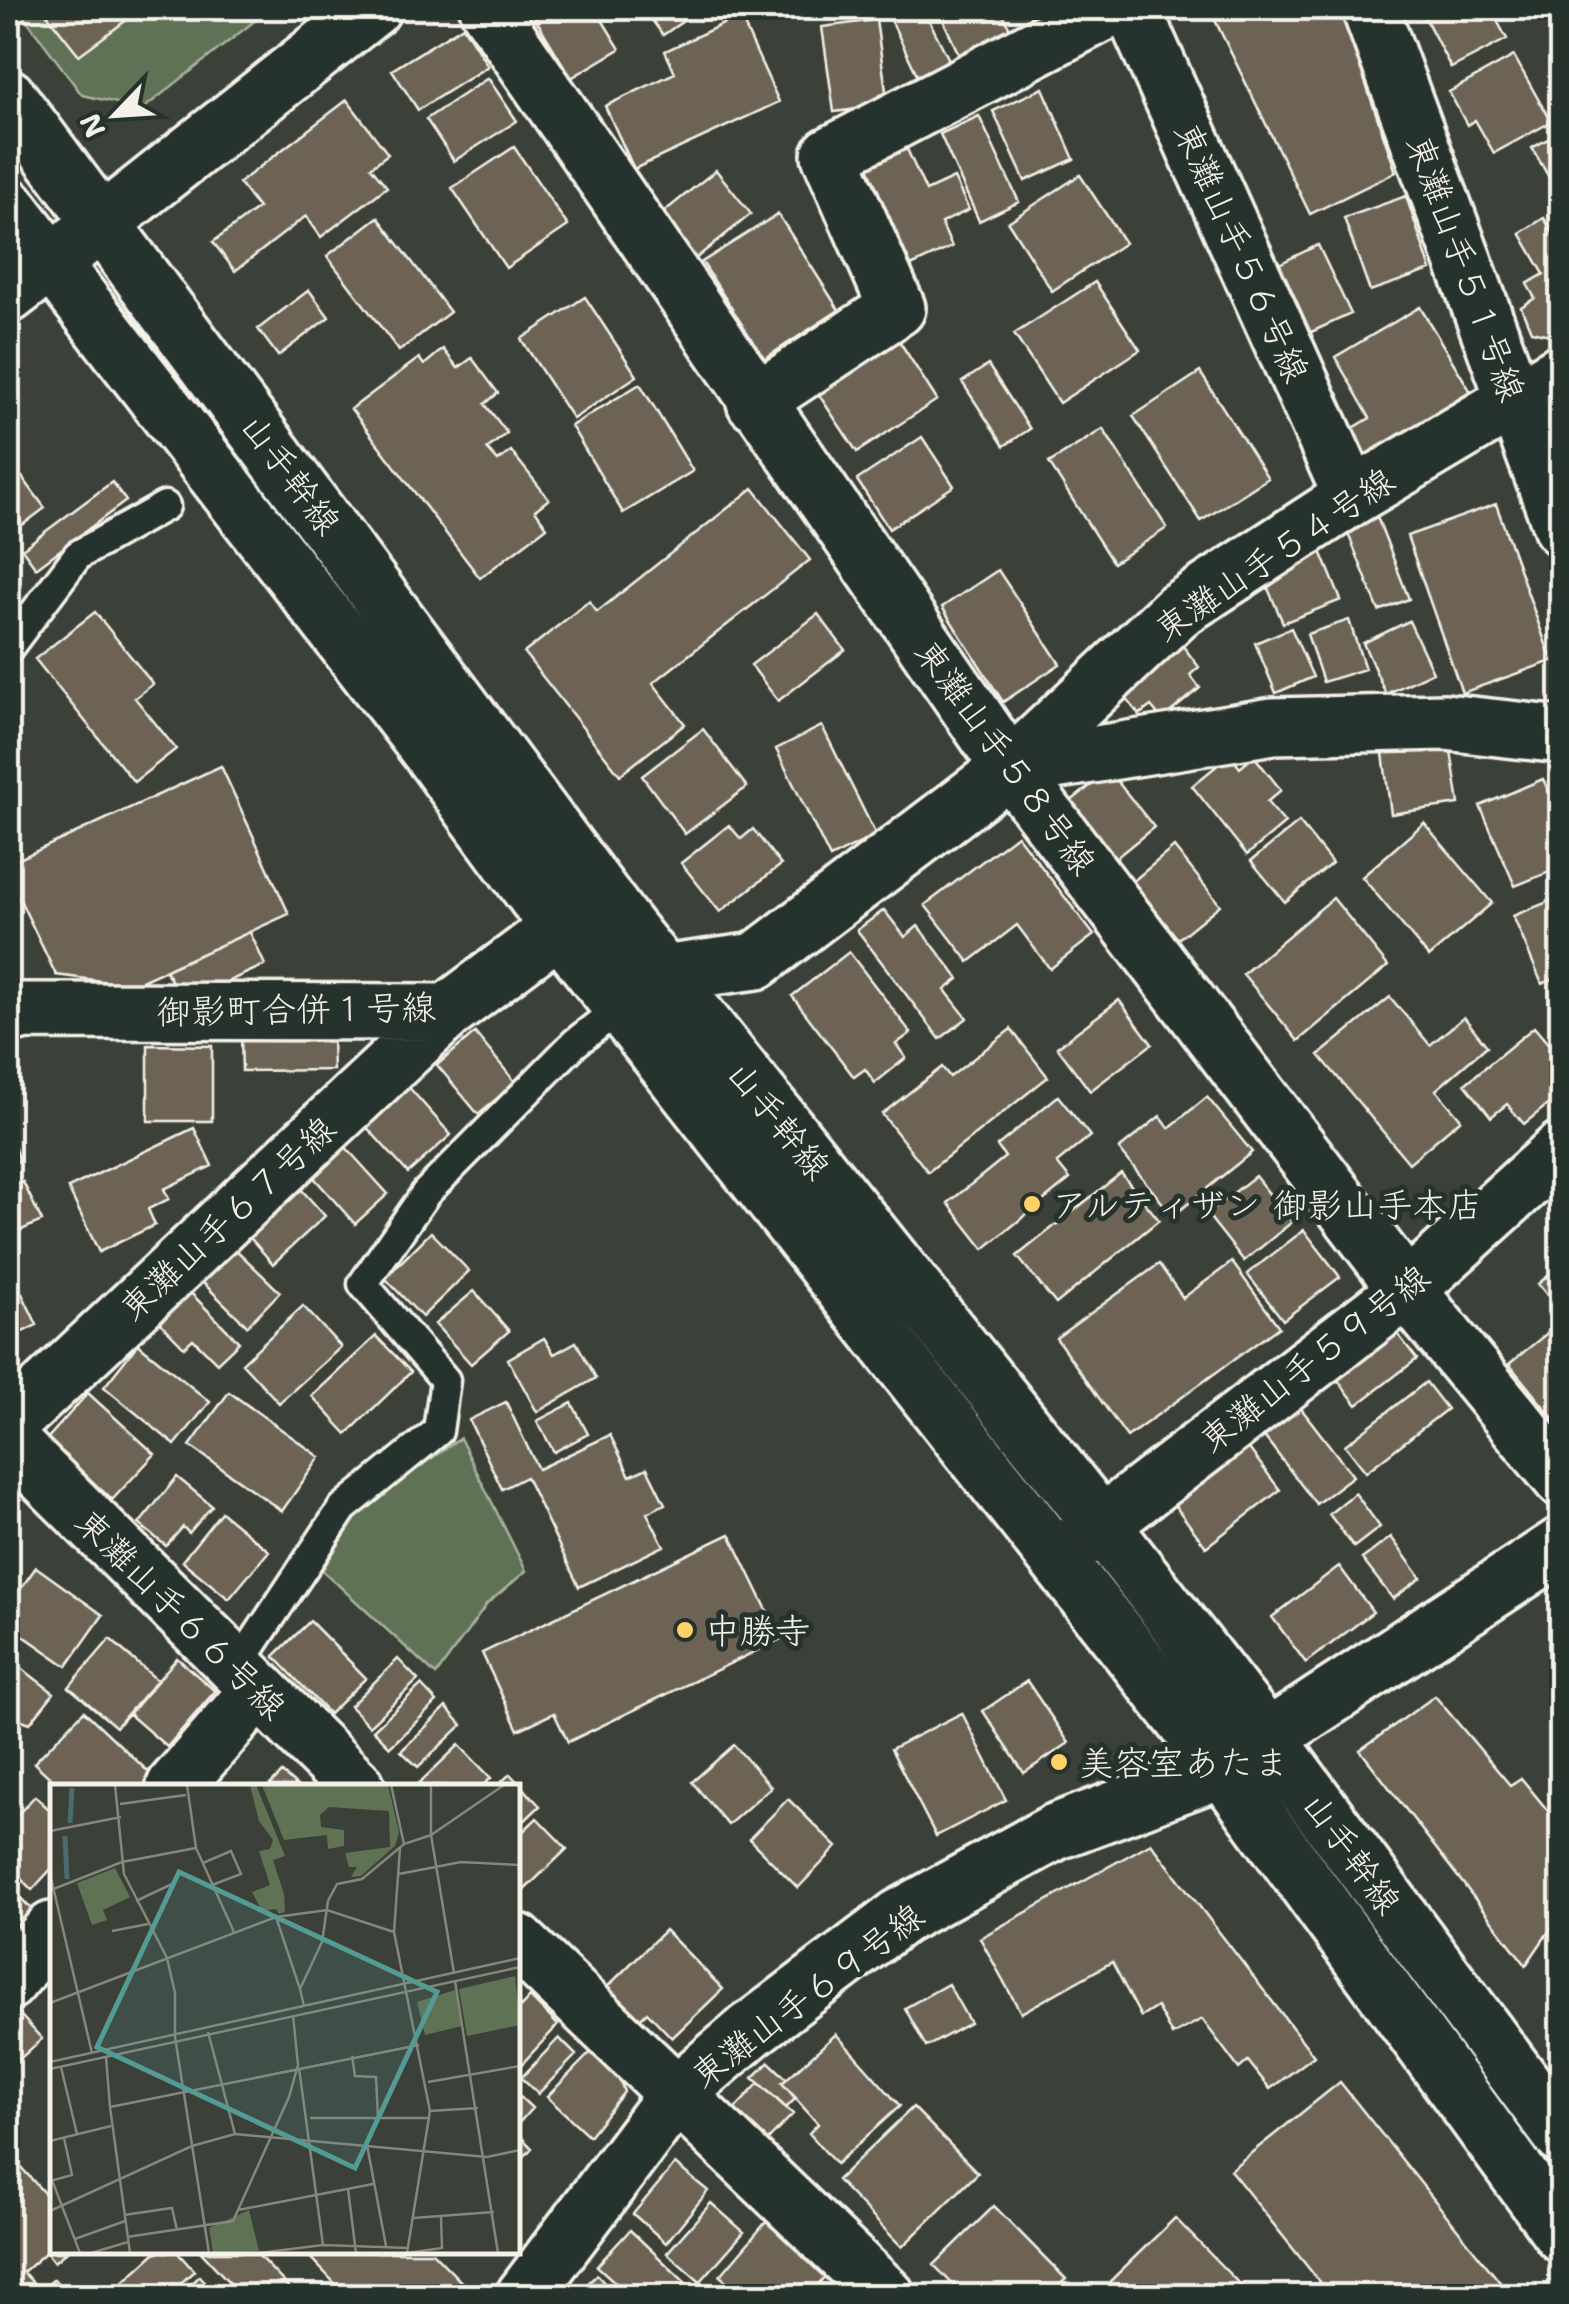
<svg xmlns="http://www.w3.org/2000/svg" width="1569" height="2304" font-family="'Shantell Sans','Klee One',sans-serif">
<style>
.green{fill:#5f7254;stroke:#aab29e;stroke-width:2.5}
.building{fill:#6c6355;stroke:#f4f1e8;stroke-width:2.5}
.lines{fill:none;stroke-linecap:round;stroke-linejoin:round}
.service-casing{stroke:#f4f1e8;stroke-width:35}
.minor-casing{stroke:#f4f1e8;stroke-width:62}
.tertiary-casing{stroke:#f4f1e8;stroke-width:62}
.service{stroke:#26332d;stroke-width:28}
.minor{stroke:#26332d;stroke-width:55}
.tertiary{stroke:#26332d;stroke-width:55}
.poi-dot{fill:#ffd166;stroke:#26332d;stroke-width:4}
.labels{text-anchor:middle;dominant-baseline:central;stroke-width:10;stroke-linejoin:round;paint-order:stroke}
.street-label{font-size:35px;fill:#f4f1e8;stroke:#26332d}
.poi-label{font-size:35px;fill:#f4f1e8;stroke:#26332d;text-anchor:start}
.inset-river{fill:none;stroke:#4b6b71;stroke-width:5}
.inset-road{fill:none;stroke:#85877f;stroke-width:2.5}
.view{fill:#549b93;fill-opacity:0.15;stroke:#549b93;stroke-width:5}
.inset-edge{fill:none;stroke:#f4f1e8;stroke-width:5}
</style>
<rect width="100%" height="100%" fill="#3b4139"/>
<filter id="ink" filterUnits="userSpaceOnUse"><feTurbulence type="fractalNoise" baseFrequency=".01" numOctaves="2"/><feDisplacementMap in="SourceGraphic" scale="20" xChannelSelector="R" yChannelSelector="G"/><feConvolveMatrix kernelMatrix="1 2 1 2 8 2 1 2 1" color-interpolation-filters="sRGB"/></filter>
<g filter="url(#ink)">
<path class="green" d="M18,8H271L143,109L82,95Z
M460,1438L526,1571L487,1604L436,1675L322,1570L363,1507Z"/>
<path class="building" d="M42,8H143L79,55Z
M529,8H595L620,49L571,78Z
M643,8H702L663,35Z
M906,8H923L954,70L922,85L889,16Z
M942,8H1000L1013,35L961,59L938,9Z
M1209,8H1340L1396,172L1310,214Z
M1420,8H1490L1507,39L1451,68Z
M740,16L779,102L634,169L605,106L675,73L665,51Z
M876,20L888,105L834,112L822,27Z
M463,26L488,66L418,110L392,70Z
M1514,56L1551,122L1494,153L1475,120L1467,125L1449,92Z
M488,78L517,121L454,161L426,119Z
M1043,88L1074,159L1025,181L993,111Z
M347,100L388,154L371,167L387,187L321,237L306,216L235,271L213,242L258,208L239,183Z
M979,116L1019,202L979,221L940,134Z
M1562,131V181L1554,186L1532,148Z
M514,147L568,226L506,268L452,188Z
M907,149L926,191L954,178L969,210L941,223L952,247L911,266L866,167Z
M716,170L751,214L695,259L660,215Z
M1080,175L1125,243L1052,291L1008,222Z
M1406,196L1431,270L1370,291L1344,218Z
M778,214L839,310L764,359L702,262Z
M378,217L450,312L399,351L327,256Z
M1544,218L1562,248V332L1554,336L1531,331L1521,307L1535,298L1527,284L1544,274L1520,233Z
M1318,245L1351,314L1309,333L1277,265Z
M1095,282L1140,350L1059,403L1014,334Z
M309,290L329,317L278,356L258,329Z
M585,297L637,376L573,419L521,339Z
M1420,307L1471,392L1397,436L1401,442L1368,461L1350,430L1370,418L1335,357Z
M898,339L937,400L857,452L817,392Z
M443,349L458,368L472,358L498,393L485,404L507,433L487,449L498,461L511,451L549,499L535,510L547,527L480,578L351,409L419,358L424,365Z
M988,365L1030,429L1004,446L962,382Z
M1200,372L1268,478L1201,521L1133,416Z
M640,384L693,471L623,513L571,426Z
M1103,429L1167,528L1113,563L1049,463Z
M922,437L954,486L889,529L857,480Z
M8,458L45,508L8,536Z
M112,482L126,501L36,568L22,549Z
M753,488L810,560L653,683L685,724L620,775L524,653L589,601L597,612Z
M1496,504L1552,661L1462,693L1407,536Z
M1374,509L1409,599L1379,611L1343,521Z
M1318,544L1341,600L1283,623L1259,568Z
M998,570L1060,664L1003,702L942,607Z
M95,612L153,684L135,698L176,749L134,782L35,659Z
M818,614L845,650L778,701L751,665Z
M1349,620L1365,669L1323,682L1307,634Z
M1409,621L1433,672L1386,694L1363,643Z
M1291,628L1313,677L1276,693L1255,643Z
M1176,637L1199,667L1190,675L1200,688L1162,719L1151,706L1139,715L1116,685Z
M822,726L876,835L830,858L776,749Z
M703,729L747,787L685,834L642,776Z
M1449,737L1459,804L1391,814L1382,746Z
M1230,755L1240,768L1254,756L1281,790L1267,802L1285,823L1247,855L1192,786Z
M221,766L289,914L133,985L56,975L8,875V864Z
M1109,771L1154,827L1111,862L1066,805Z
M1543,779L1562,821V867L1515,886L1480,806Z
M1299,822L1332,863L1285,902L1251,861Z
M1424,823L1492,903L1429,957L1362,877Z
M729,825L741,839L753,829L781,865L720,912L681,863Z
M1017,835L1094,935L1050,969L1017,925L969,962L925,905Z
M1174,847L1220,905L1178,939L1132,882Z
M1562,896V976L1542,984L1513,916Z
M1333,898L1388,966L1298,1041L1243,974Z
M884,910L905,937L918,926L959,979L945,990L967,1018L940,1039L857,930Z
M250,932L265,965L222,984L174,985L165,970Z
M849,952L911,1033L896,1044L906,1058L875,1083L865,1069L854,1077L792,996Z
M1390,997L1430,1045L1464,1017L1487,1046L1436,1090L1461,1119L1409,1163L1319,1055Z
M1119,1000L1152,1044L1090,1091L1057,1047Z
M1534,1027L1562,1060V1093L1524,1124L1507,1104L1491,1117L1465,1084Z
M1011,1029L1048,1077L928,1172L882,1114L942,1067L950,1077Z
M475,1033L516,1083L478,1114L437,1065Z
M332,1037L333,1070L242,1071L241,1038Z
M148,1045L212,1046V1121H148Z
M406,1084L451,1135L408,1173L363,1123Z
M1058,1096L1090,1136L1057,1163L1070,1179L984,1249L948,1203L1005,1157L997,1146Z
M1207,1097L1252,1152L1173,1216L1119,1149L1160,1116L1169,1128Z
M8,1127L19,1161L8,1165Z
M194,1128L212,1166L164,1189L169,1199L148,1209L155,1225L99,1252L68,1188Z
M341,1142L388,1194L355,1224L309,1172Z
M1121,1173L1159,1220L1056,1304L1017,1256Z
M1255,1176L1292,1222L1244,1261L1207,1214Z
M291,1178L325,1216L273,1264L239,1225Z
M23,1182L42,1221L8,1236V1189Z
M1304,1230L1340,1277L1283,1320L1247,1274Z
M431,1232L469,1271L422,1317L385,1278Z
M229,1243L280,1292L247,1326L196,1276Z
M1232,1262L1279,1327L1127,1437L1056,1338L1159,1264L1183,1298Z
M8,1264L37,1325L8,1339Z
M1562,1264V1313L1538,1284Z
M180,1282L239,1342L217,1363L193,1339L184,1347L150,1312Z
M474,1291L509,1331L471,1364L435,1324Z
M303,1306L341,1347L279,1403L242,1363Z
M1386,1319L1417,1359L1357,1405L1326,1365Z
M1562,1321V1429L1509,1364Z
M376,1336L411,1372L347,1434L312,1396Z
M544,1338L554,1354L576,1342L596,1378L537,1412L508,1359Z
M138,1344L210,1402L175,1445L104,1387Z
M1426,1382L1447,1409L1366,1472L1345,1445Z
M229,1392L320,1457L282,1511L190,1446Z
M88,1393L155,1454L112,1500L47,1439Z
M1293,1398L1353,1476L1316,1504L1256,1426Z
M506,1402L538,1469L610,1435L630,1476L647,1468L665,1504L647,1513L664,1546L579,1587L526,1477L502,1489L469,1420Z
M572,1403L588,1434L554,1452L537,1421Z
M1244,1442L1280,1490L1206,1547L1170,1499Z
M177,1477L212,1506L189,1533L183,1527L166,1546L139,1524Z
M1355,1493L1380,1527L1354,1547L1329,1514Z
M221,1512L269,1551L229,1599L182,1561Z
M730,1534L781,1639L568,1742L554,1713L518,1730L482,1653Z
M1391,1537L1421,1578L1393,1599L1362,1559Z
M1339,1566L1373,1612L1306,1663L1272,1617Z
M36,1567L103,1615L67,1666L8,1625V1607Z
M310,1621L366,1678L329,1714L274,1656Z
M110,1639L157,1680L116,1727L69,1687Z
M8,1658L54,1693L30,1723L8,1715Z
M177,1658L215,1691L167,1747L129,1714Z
M398,1659L418,1680L369,1726L350,1706Z
M1027,1681L1069,1743L1024,1773L983,1711Z
M421,1685L437,1702L390,1747L373,1730Z
M1435,1696L1510,1785L1521,1778L1562,1828V1912L1526,1965L1360,1750Z
M446,1707L462,1725L418,1767L401,1751Z
M84,1711L155,1778L147,1786H59L34,1763Z
M962,1713L1006,1800L936,1836L891,1749Z
M459,1745L491,1778L482,1786H416Z
M734,1745L771,1787L728,1825L692,1782Z
M282,1773L297,1786H269Z
M510,1774L540,1806L518,1827V1786H497Z
M35,1796L52,1812V1868L32,1890L8,1866V1825Z
M788,1799L837,1847L798,1888L749,1839Z
M537,1818L567,1849L519,1895L518,1836Z
M1151,1843L1314,2056L1270,2089L1248,2061L1239,2069L1202,2019L1172,2035L1157,2007L1141,2017L1112,1962L1021,2013L980,1938Z
M8,1886L35,1912L8,1940Z
M665,1930L723,1989L672,2038L647,2012L639,2020L607,1987Z
M948,1984L970,2023L926,2047L905,2008Z
M530,1997L558,2025L518,2068V2010Z
M13,2007L42,2039L13,2065L8,2059V2012Z
M836,2034L900,2106L836,2164L809,2133L818,2124L782,2083Z
M559,2038L576,2055L538,2094L521,2078Z
M594,2049L618,2073L624,2092L589,2136L547,2097Z
M769,2062L787,2079L782,2083L796,2098L786,2108L753,2078Z
M1340,2082L1511,2296H1331L1230,2170Z
M759,2083L793,2114L766,2142L733,2111Z
M518,2095L532,2108L518,2124Z
M913,2107L978,2173L902,2247L837,2180Z
M518,2134L532,2148L518,2163Z
M11,2156L52,2202V2252H66L54,2262L46,2252L23,2272L41,2291L54,2279L69,2296H8V2159Z
M675,2164L708,2191L666,2243L633,2214Z
M711,2203L744,2232L700,2282L667,2253Z
M994,2206L1066,2279L1048,2296H964L934,2265Z
M1175,2218L1251,2296H1109L1104,2287Z
M766,2222L827,2274L808,2296H744L720,2276Z
M630,2230L688,2285L677,2296H630L597,2266Z
M156,2252H177L194,2271L167,2296H133L121,2284Z
M201,2252H255L297,2296H242Z
M305,2252H432L470,2291L464,2296H347Z
M597,2275L616,2296H599L587,2284Z
M199,2276L218,2296H177Z"/>
<g class="lines">
<g class="service-casing">
<path id="service" d="M8,648L78,555L165,506
M236,1669L343,1508L438,1431L445,1380L363,1284L426,1193L575,1043L628,1001"/>
</g>
<g class="minor-casing">
<path id="minor" d="M488,8L1010,768L1407,1290L1562,1479
M1132,8L1352,497
M1370,8L1562,528
M8,295L51,262
M755,402L897,308L830,155L1112,8
M1010,768L1177,611L1352,497L1562,372
M662,974L756,961L1010,768L1273,726L1445,722L1562,735
M8,1016L24,1011L447,1012L559,928
M8,1425L447,1012
M8,1440L356,1786
M1059,1557L1407,1290L1562,1149
M175,1786L257,1692
M518,1942L887,2296
M8,1982L52,1930
M524,2296L676,2094L751,2030L900,1917L1055,1832L1223,1769"/>
</g>
<g class="tertiary-casing">
<path id="tertiary" d="M8,97L618,917L1101,1524L1282,1757L1562,2136
M8,206L431,753L559,928L1223,1769L1562,2234
M74,245L373,8
M1237,1758L1562,1545"/>
</g>
<use href="#service" class="service"/>
<use href="#minor" class="minor"/>
<use href="#tertiary" class="tertiary"/>
</g>
</g>
<g class="poi-dot">
<circle cx="1032" cy="1204" r="10"/>
<circle cx="685" cy="1630" r="10"/>
<circle cx="1059" cy="1762" r="10"/>
</g>
<g class="labels">
<g class="street-label">
<text transform="translate(1242 252) rotate(66)">東灘山手５６号線</text>
<text transform="translate(1466 268) rotate(70)">東灘山手５１号線</text>
<text transform="translate(291 474) rotate(53)">山手幹線</text>
<text transform="translate(1274 554) rotate(-34)">東灘山手５４号線</text>
<text transform="translate(1006 757) rotate(54)">東灘山手５８号線</text>
<text transform="translate(296 1009) rotate(-1)">御影町合併１号線</text>
<text transform="translate(779 1120) rotate(51)">山手幹線</text>
<text transform="translate(227 1218) rotate(-43)">東灘山手６７号線</text>
<text transform="translate(1314 1358) rotate(-38)">東灘山手５９号線</text>
<text transform="translate(181 1614) rotate(45)">東灘山手６６号線</text>
<text transform="translate(1352 1853) rotate(54)">山手幹線</text>
<text transform="translate(807 1995) rotate(-37)">東灘山手６９号線</text>
</g>
<g class="poi-label">
<text x="1052" y="1204">アルティザン 御影山手本店</text>
<text x="705" y="1630">中勝寺</text>
<text x="1079" y="1762">美容室あたま</text>
</g>
</g>
<g transform="translate(50 1784)">
<rect width="470" height="470" fill="#3b4139"/>
<path d="M200,1H206L235,72L223,76L234,110L235,128L229,130L226,125L212,127L202,108L220,101L209,67L220,65L223,56L209,37ZM212,1H338L349,48L345,62L311,92L301,93L307,83H299L295,69L340,63L339,27L279,23L270,31L271,43L294,46V62L278,65L277,51L234,56ZM65,84L80,113L53,126L57,136L42,141L27,99ZM465,192L470,241L417,252L409,205ZM405,206L412,242L375,251L367,218ZM199,426L209,467L163,469L159,444Z" fill="#5f7254"/>
<path class="inset-river" d="M20,39L22,4M15,52L17,95"/>
<path class="inset-road" d="M65,1L74,90L117,174L125,209V253L159,469M137,1L146,64L184,148M341,1L354,60M381,1V51L404,189M70,20L136,11M0,47L71,33M350,64L344,148L380,327L357,469M153,79L181,67L191,90L162,101M469,81L470,144M0,90L42,269M349,90L411,78L470,81M1,106L72,78L146,64M86,117L122,100M226,133L250,205M62,147L98,140M405,197L448,469M0,219L226,133L277,126L344,148M254,222L250,205L272,158L278,117L287,100L312,95L354,60L381,51L454,1M158,248L185,350M302,272L305,292L326,293L328,334M56,273L60,323M0,278L470,174M11,283L27,350M249,284L273,461M0,285L470,183M378,298L470,282M380,327L428,324M260,334H379M0,357L61,342M317,361L336,462M2,396L30,469M0,397L22,391L14,354M298,405L306,469M188,426L323,400M0,427L142,362L185,350L437,373L470,366M74,431L122,424L127,446M363,434L444,428M77,453L183,437L239,313L248,281L243,231M25,455L75,437M41,469L78,458M80,469L60,323L369,261M209,469L273,461L358,464M357,469L392,464L391,432"/>
<path class="view" d="M129,88L387,208L305,384L47,263Z"/>
<rect width="470" height="470" class="inset-edge"/>
</g>
<rect width="1569" height="2304" fill="none" stroke="#26332d" stroke-width="40"/>
<rect x="20" y="20" width="1529" height="2264" fill="none" stroke="#f4f1e8" stroke-width="4" filter="url(#ink)"/>
<g transform="translate(115 115) rotate(245)" stroke="#26332d" stroke-width="8" paint-order="stroke">
<path d="M0-8L18 38L0 25L-18 38Z" fill="#f4f1e8"/>
<text y="-15" font-size="28" font-weight="bold" text-anchor="middle" fill="#f4f1e8">N</text>
</g>
</svg>
